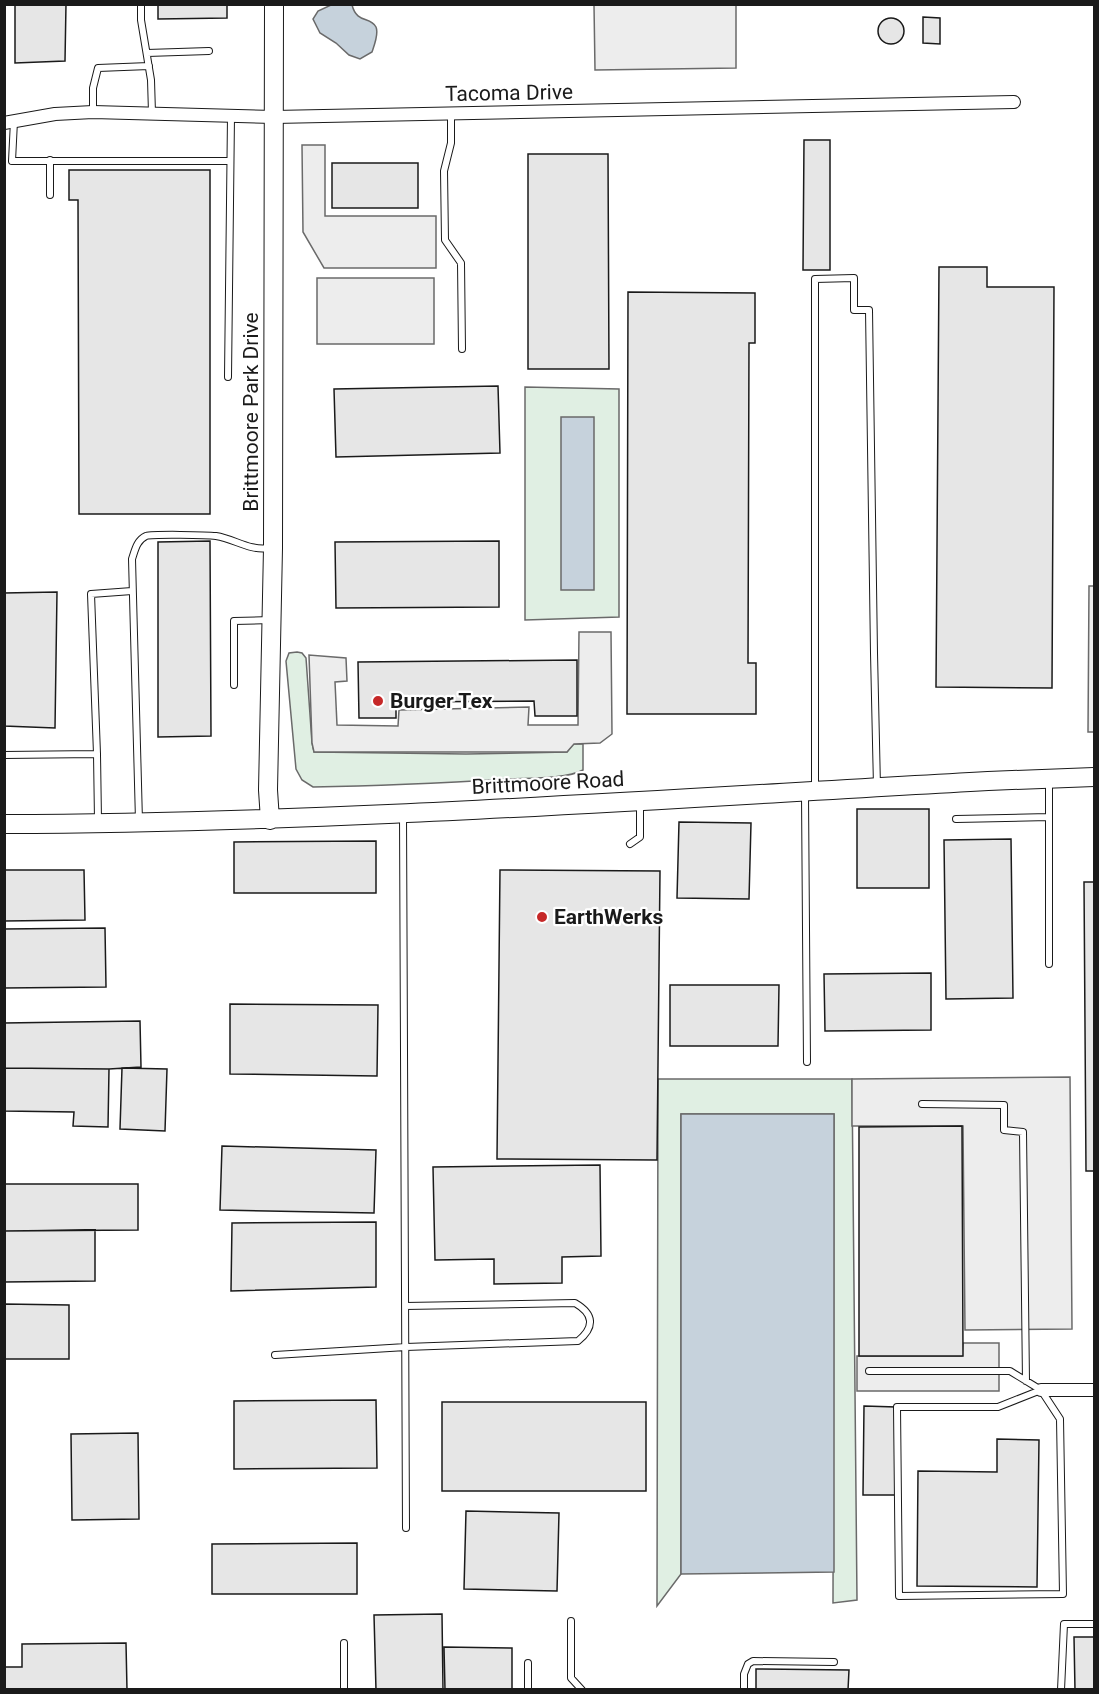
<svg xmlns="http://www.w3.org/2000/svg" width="1099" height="1694" font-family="Roboto,sans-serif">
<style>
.green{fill:#e0efe3;stroke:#6a6a6a;stroke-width:1.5}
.parking{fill:#ededed;stroke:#6a6a6a;stroke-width:1.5}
.water{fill:#c6d2dc;stroke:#6a6a6a;stroke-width:1.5}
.building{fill:#e6e6e6;stroke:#1a1a1a;stroke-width:1.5}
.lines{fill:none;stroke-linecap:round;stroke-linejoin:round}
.lane-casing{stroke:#1a1a1a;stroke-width:8}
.street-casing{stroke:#1a1a1a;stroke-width:14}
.secondary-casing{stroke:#1a1a1a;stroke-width:20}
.lane{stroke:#fff;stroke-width:6}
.street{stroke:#fff;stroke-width:12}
.secondary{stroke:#fff;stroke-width:18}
.poi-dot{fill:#c62828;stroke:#fff;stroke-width:2}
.labels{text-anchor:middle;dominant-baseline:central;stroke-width:4.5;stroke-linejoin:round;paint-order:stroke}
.street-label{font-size:21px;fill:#1a1a1a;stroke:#fff}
.poi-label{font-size:21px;font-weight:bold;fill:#1a1a1a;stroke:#fff;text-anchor:start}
</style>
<rect width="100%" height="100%" fill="#fff"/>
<path class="green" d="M525,387L619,389V617L525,620Z
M297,652L302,653L306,658L312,743L314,752L466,754L567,752L573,744H583V770C567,779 529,778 510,779C444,783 379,786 313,787L302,780L296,769L286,661L289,653Z
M658,1079H852L857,1600L833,1603L834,1114H681V1574L657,1606Z"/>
<path class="parking" d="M594,5H736V68L595,70Z
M302,145H325V216H436V268H324L303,232Z
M317,278H434V344H317Z
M1089,586H1094V732H1088Z
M579,632H611L612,734L600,743L574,744L567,752H314L312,743L309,655L346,658L347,681L335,682L337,725L398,726L399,710L529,707L528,725H578Z
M1070,1077L1072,1329L965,1330L963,1126H852V1079Z
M963,1343H999V1391H857V1356H962Z"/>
<path class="water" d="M331,5H352C357,24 370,16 376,27C379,34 374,46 372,52L360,59L349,55L336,43L320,33L313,19L318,11Z
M561,417H594V590H561Z
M681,1114H834V1572L681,1574Z"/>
<path class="building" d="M15,4H66L65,61L15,63Z
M158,4H227V18L158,19Z
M923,17L940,18V44L923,43Z
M878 31a13 13 0 1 1 26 0a13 13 0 1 1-26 0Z
M804,140H830V270H803Z
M528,154H608L609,369H528Z
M332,163H418V208H332Z
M69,170H210V514H79L78,200H69Z
M939,267H987V287H1054L1052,688L936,687Z
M628,292L755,293V343H749L748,663H756V714H627Z
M498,386L500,453L336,457L334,389Z
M210,541L211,736L158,737V542Z
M499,541V607L336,608L335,542Z
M57,592L55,728L4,726V593Z
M577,660V716H535L534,701L396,702V718H359L358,662Z
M857,809H929V888H857Z
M679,822L751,823L749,899L677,898Z
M1011,839L1013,998L946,999L944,840Z
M376,841V893H234V842Z
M4,870H84L85,920L4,921Z
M500,870L660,871L657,1160L497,1159Z
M1084,882H1094V1171H1086Z
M105,928L106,987L4,988V929Z
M931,973V1030L825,1031L824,974Z
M670,985H779L778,1046H670Z
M230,1004L378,1005L377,1076L230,1074Z
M140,1021L141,1067L109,1069L4,1068V1023Z
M4,1068L109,1069L108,1127L73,1126L74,1112L4,1111Z
M122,1068L167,1069L165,1131L120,1129Z
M962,1126L963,1356H859V1127Z
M222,1146L376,1150L374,1213L220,1210Z
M600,1165L601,1256L562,1257V1283L494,1284V1259L435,1260L433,1167Z
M4,1184H138V1230L4,1231Z
M376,1222V1287L231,1291L232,1223Z
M95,1230V1281L4,1282V1231Z
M4,1304L69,1305V1359H4Z
M376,1400L377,1468L234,1469V1401Z
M442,1402H646V1491H442Z
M864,1406L896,1407L895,1495H863Z
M138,1433L139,1519L72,1520L71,1434Z
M997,1439L1039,1440L1037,1587L917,1586L918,1471L997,1472Z
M466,1511L559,1513L557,1591L464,1589Z
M357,1543V1594H212V1544Z
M442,1614L443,1690H376L374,1615Z
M1074,1637H1094V1690H1075Z
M126,1643L127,1690H4V1667H22V1644Z
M444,1647L512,1648V1690H445Z
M756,1669L849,1670L848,1690H756Z"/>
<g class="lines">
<g class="lane-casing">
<path id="lane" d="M141,4V20L151,80L152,113
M147,53L209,51
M93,112V88L98,68L149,66
M451,114V143L444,171L445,240L461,263L462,349
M14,121L12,161H230
M50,160V195
M228,377L231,116
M234,685V621L271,620
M97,754L91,594L132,591
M4,755L97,754L98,820
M1049,782V964
M815,788V279L854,278V310H869L874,653L877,787
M805,795L807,1062
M403,814L406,1528
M956,819L1049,817
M139,821L132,559C135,550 137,540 146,536C153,534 207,535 216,536C235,539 249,551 269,548
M630,844L640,837V804
M922,1104L1004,1105V1130L1023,1132L1026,1381
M275,1355L406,1347L578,1341C595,1327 594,1314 575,1303L405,1306
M869,1371H1010L1041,1390L1060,1419L1063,1594L899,1596L897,1407H998L1041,1390
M571,1621V1678L582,1690
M344,1643V1690
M528,1690V1663
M744,1690V1674L748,1664L753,1661L834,1662
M1061,1690L1064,1624H1094"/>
</g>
<g class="street-casing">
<path id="street" d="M4,123L55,114L93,112L274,117L1014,102
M1041,1390H1094"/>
</g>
<g class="secondary-casing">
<path id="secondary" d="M270,820L268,790L273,548L274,4
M4,824C333,823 660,799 988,781L1094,777"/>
</g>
<use href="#lane" class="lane"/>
<use href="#street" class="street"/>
<use href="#secondary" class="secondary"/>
</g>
<g class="poi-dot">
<circle cx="378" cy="701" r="6"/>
<circle cx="542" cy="917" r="6"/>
</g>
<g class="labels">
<g class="street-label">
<text transform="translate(509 93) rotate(-1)">Tacoma Drive</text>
<text transform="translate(251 412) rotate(-90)">Brittmoore Park Drive</text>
<text transform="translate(548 783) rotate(-3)">Brittmoore Road</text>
</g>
<g class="poi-label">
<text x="390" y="701">Burger Tex</text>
<text x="554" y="917">EarthWerks</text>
</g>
</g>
<rect width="1099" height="1694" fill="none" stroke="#1a1a1a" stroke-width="12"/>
</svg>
